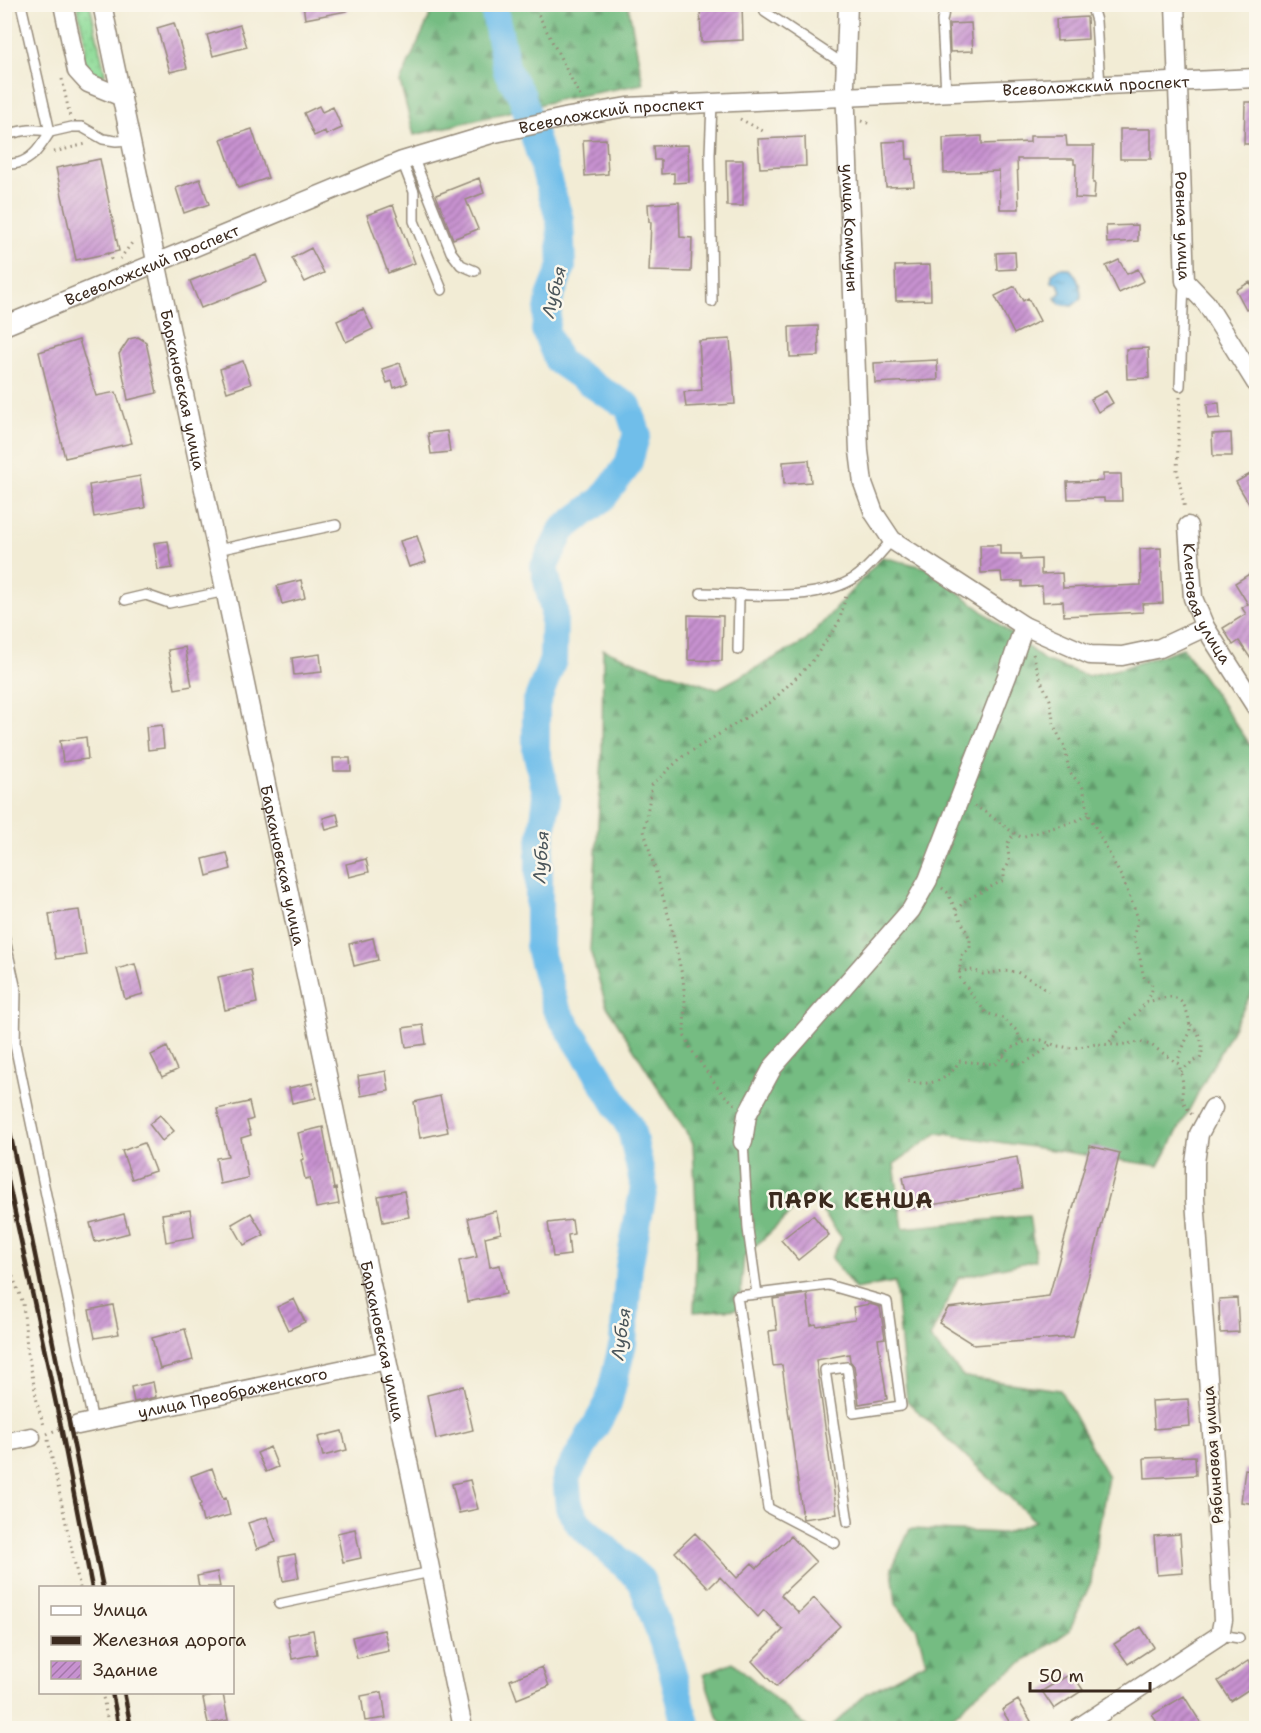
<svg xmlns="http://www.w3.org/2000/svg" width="1261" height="1733" font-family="'Shantell Sans',sans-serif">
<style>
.grass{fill:url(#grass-dots);stroke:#66835c;stroke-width:1.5}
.forest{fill:url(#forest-firs);stroke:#587350;stroke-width:1.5}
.water{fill:url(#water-ripples);stroke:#557484;stroke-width:1.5}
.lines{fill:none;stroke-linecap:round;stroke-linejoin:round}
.river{stroke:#6fbeea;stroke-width:28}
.building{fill:url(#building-hatch)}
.service-casing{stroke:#968b7a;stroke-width:12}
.minor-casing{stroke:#968b7a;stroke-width:21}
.path{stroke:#968b7a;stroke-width:3;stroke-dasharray:1.5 4.5;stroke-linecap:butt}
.service{stroke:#fff;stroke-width:9}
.minor{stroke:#fff;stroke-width:18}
.rail{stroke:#3b2a1e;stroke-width:4.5}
.labels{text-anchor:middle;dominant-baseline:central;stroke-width:5;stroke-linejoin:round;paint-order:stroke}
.street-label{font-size:16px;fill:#3b2a1e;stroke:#fbf7ec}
.water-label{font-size:18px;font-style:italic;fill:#4b565b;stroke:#fbf7ec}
.district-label{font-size:22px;font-weight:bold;letter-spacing:1.5px;fill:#3b2a1e;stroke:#fbf7ec}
</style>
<defs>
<pattern id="grass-dots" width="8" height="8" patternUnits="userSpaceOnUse" patternTransform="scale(1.5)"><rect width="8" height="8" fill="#90dc9a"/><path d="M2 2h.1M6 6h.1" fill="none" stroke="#7dbd84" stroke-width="1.8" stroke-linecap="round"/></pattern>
<pattern id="forest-firs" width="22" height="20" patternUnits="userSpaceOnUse" patternTransform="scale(1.5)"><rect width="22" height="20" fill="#74bc82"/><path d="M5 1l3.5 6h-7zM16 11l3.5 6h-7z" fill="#60996a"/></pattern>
<pattern id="water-ripples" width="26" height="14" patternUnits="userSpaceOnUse" patternTransform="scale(1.5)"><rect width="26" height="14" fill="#6fbeea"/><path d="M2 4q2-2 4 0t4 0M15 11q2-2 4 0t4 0" fill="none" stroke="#5c9bbd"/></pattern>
<pattern id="building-hatch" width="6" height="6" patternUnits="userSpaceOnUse" patternTransform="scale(1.5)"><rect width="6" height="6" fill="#c792d0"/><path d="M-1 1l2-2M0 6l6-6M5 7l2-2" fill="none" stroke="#a377a8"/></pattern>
</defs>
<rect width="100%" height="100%" fill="#fbf7ec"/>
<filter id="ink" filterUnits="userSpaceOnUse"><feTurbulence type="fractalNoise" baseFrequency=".0167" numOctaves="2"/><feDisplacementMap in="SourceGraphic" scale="12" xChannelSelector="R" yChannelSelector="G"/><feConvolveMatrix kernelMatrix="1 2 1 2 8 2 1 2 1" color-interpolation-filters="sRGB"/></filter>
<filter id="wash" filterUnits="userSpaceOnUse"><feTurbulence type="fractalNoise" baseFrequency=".008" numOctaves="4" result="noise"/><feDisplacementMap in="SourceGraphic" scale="24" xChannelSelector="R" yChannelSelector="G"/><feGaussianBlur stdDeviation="1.35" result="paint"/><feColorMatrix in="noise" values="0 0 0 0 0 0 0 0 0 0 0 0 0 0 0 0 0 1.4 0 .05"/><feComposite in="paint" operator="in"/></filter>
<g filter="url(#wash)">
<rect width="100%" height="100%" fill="#f2ecd5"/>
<path class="grass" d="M77,5H90L105,73L102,77L97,78L88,75L82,58L86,46Z"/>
<path class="forest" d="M628,4L643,84L562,99L414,135L400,82L435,5Z
M882,557L928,568L1044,660L1088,676L1123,668L1183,648L1256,753V985L1159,1166L938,1133L894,1164L903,1228L1029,1216L1036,1260L958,1278L930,1338L964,1377L1060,1390L1108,1477L1098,1533L1091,1582L1069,1631L978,1693L940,1728H830L867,1693L926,1662L917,1629L896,1604L892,1568L910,1529L1004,1533L1035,1521L907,1401L895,1282L855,1289L831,1258L842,1238L810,1195L744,1257L739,1309L694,1312L697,1231L693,1143L606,1005L590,950L602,759L603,649L641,664L717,689L806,641Z
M733,1662L808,1728H726L718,1718L703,1674Z"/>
<path class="water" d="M1059,268H1069C1078,277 1081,286 1081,299L1072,306L1060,304L1055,298L1061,292L1058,283L1052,282V274Z"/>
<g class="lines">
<path class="river" d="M493,4L507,71L522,96L560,220L562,267L550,297L545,330L558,361L602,391L628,406L637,433L628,465L602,499L562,530L544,567L554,611L553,660L536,704V750L547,797L539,857V948L556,1009L593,1066L631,1129L644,1187L629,1267L623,1343L608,1404L566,1477L569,1507L579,1524L641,1580L670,1662L687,1728"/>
</g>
<g id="blocks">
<path class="building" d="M303,4H347V11L305,19Z
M700,4H742L743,40L701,42Z
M1087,17L1088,39L1057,41L1056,19Z
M174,23L187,68L170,72L157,28Z
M971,23L973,51L950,52L949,24Z
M240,25L247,47L213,56L207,35Z
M1245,102H1257V144H1244Z
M319,106L322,112L333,107L342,128L326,135L325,131L314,136L304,113Z
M252,129L268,178L238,188L221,139Z
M1120,129H1151V159H1120Z
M982,136V144L1030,142V136H1066L1067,146H1094L1093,183H1095L1094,199L1075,198L1076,164H1074V159H1017L1019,209H1000L999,171L944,173L943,138Z
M805,137L806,166L760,168L758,139Z
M606,139L608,174L585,176L583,140Z
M906,141L907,159H913L914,186L886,187L883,142Z
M688,145L689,182L674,183V173L661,174V160H654L653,146Z
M100,159L119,251L76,260L56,168Z
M726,160H743V206H727Z
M479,178L484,193L466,200L478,229L453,239L436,195Z
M200,179L209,204L184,213L176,188Z
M679,202L680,237L692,238L691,272L649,271L651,222H649L648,204Z
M393,205L415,263L388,273L367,215Z
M1138,225V241L1107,243L1106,226Z
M311,248L324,273L305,282L292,258Z
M1015,252L1016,269L997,270L996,253Z
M256,255L267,282L201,308L190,281Z
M1119,260L1127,274L1138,269L1144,281L1119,293L1106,266Z
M930,265L931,300L896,301L895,266Z
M1250,282L1257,294V303L1246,309L1236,290Z
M1015,286L1023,301L1028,298L1040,321L1014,334L995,296Z
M363,309L373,329L346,342L337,321Z
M818,326L819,356L790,357L789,327Z
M138,337L146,342L157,393L128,400L119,354L129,339Z
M730,339L735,404L686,407L684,392L702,390L699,341Z
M79,340L96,396L116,392L132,443L65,458L39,352Z
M1148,348L1149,378L1127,379L1126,349Z
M937,360L938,380L875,383L874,363Z
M243,361L251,384L227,392L220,369Z
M400,363L407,383L394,388L392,381L387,383L382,369Z
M1106,391L1113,403L1098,412L1091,399Z
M1219,403L1220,418L1208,419L1207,404Z
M447,431L450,452L431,454L428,433Z
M1231,433L1232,456H1213L1212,434Z
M809,460L811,482L784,484L783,462Z
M1257,470V517L1236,482Z
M1103,474H1121L1122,501H1104V498L1068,499L1067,482L1103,481Z
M140,476L145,508L94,517L89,485Z
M417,536L426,562L409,567L400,541Z
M168,541L172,568L158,570L154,543Z
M980,545H1000V554H1021V560L1041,559V574L1062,573L1063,588L1141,585L1140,549L1161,548L1163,603L1142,604L1143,612L1064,616L1063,601L1043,602L1042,586L1022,587V581L1002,582L1001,572L981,573Z
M1257,569V668L1239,641L1233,645L1223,628L1246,614L1242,608L1248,604L1235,583Z
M301,580L305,598L282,604L277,586Z
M688,615L723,616L722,661L688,660Z
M185,647L192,686L175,689L168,650Z
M320,654L322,672L294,675L292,658Z
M162,725L164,748L148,750L146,727Z
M86,737L88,759L63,762L60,741Z
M333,758H350L351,771H334Z
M337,814L340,826L326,830L323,818Z
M227,853L231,869L207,876L203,859Z
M366,859L369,872L349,877L346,864Z
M79,910L86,955L56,959L49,914Z
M373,938L378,960L354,966L349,944Z
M135,964L143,994L125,999L117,969Z
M251,970L257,1003L225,1010L218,977Z
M423,1025L426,1044L406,1047L403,1028Z
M167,1047L177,1070L162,1077L151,1055Z
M386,1071L389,1091L361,1096L358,1076Z
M313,1083L316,1098L292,1103L289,1088Z
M440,1096L448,1132L420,1138L414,1102Z
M249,1102L253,1119L247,1121L251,1135L241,1138L248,1178L220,1184L216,1158L228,1156L217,1109Z
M160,1115L174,1131L162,1141L149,1124Z
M323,1127L334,1189L336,1188L339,1204L316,1208L310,1178L305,1179L301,1160L304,1159L298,1133Z
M144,1143L155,1171L132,1179L122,1151Z
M1090,1146L1120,1153L1073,1337L974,1345L939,1323L948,1308L1049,1296Z
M1017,1157L1022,1189L909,1209L903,1177Z
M404,1191L409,1217L383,1222L378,1196Z
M190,1210L194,1237L166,1242L162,1214Z
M496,1211L501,1233L485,1237L490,1267L500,1265L506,1294L467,1302L459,1261L477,1257L468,1218Z
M251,1213L264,1235L244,1245L232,1224Z
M124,1214L129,1233L95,1242L90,1223Z
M813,1215L829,1235L798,1260L781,1240Z
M572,1220L574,1234L568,1235L570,1255L553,1257L548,1223Z
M807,1294L811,1325L816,1324L817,1326L855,1320L853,1307L870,1304L880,1307L885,1338L878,1339L887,1399L859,1404L854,1366L850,1361L849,1354L816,1360L837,1514L803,1519L782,1365L773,1366L769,1331L777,1330L773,1299Z
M1237,1298L1239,1332L1220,1333L1219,1299Z
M294,1299L305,1322L288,1330L277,1307Z
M113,1305L119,1334L95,1338L89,1310Z
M185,1329L193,1360L160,1369L152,1338Z
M153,1382L156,1397L134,1402L131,1387Z
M463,1386L473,1430L436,1439L427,1395Z
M1188,1399L1190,1426L1154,1429L1152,1401Z
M342,1431L347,1450L323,1456L318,1437Z
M270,1447L278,1467L266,1472L257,1453Z
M1195,1456L1196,1475L1145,1478L1144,1458Z
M212,1468L223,1499L226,1498L230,1515L203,1522L199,1505L201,1504L191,1476Z
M1245,1469L1257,1471V1504L1241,1502Z
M470,1480L478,1509L459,1513L452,1484Z
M267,1517L276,1542L257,1549L248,1523Z
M355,1529L361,1558L343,1562L337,1533Z
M695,1533L737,1578L752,1563L757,1568L791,1536L816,1562L781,1595L799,1613L814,1598L840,1626L776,1687L752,1661L783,1630L764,1610L758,1617L720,1577L709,1588L675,1552Z
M1180,1534L1183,1573L1157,1575L1154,1536Z
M295,1554L299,1578L283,1581L279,1557Z
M217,1572L220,1587H199L197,1576Z
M1141,1627L1154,1647L1128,1664L1114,1644Z
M313,1630L317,1654L292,1659L288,1635Z
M384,1630L389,1651L357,1658L352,1637Z
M1248,1661L1257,1674V1684L1231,1701L1218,1681Z
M542,1667L549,1686L517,1699L510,1680Z
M1072,1673L1083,1690L1054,1709L1042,1691Z
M382,1692L386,1718L365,1721L361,1696Z
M223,1694L228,1720L208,1724L203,1698Z
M1184,1696L1204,1728H1161L1152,1715Z
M1018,1700L1031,1721L1019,1728H1013L1002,1710Z"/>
</g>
</g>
<g filter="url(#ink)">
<use href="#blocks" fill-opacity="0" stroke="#968b7a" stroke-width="1.5"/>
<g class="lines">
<g class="service-casing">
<path id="service" d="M21,4L50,132L72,127H82L103,139L116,141L131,140
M1091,4L1096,21L1100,86
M944,11L942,21L946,93
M765,12L845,65
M4,135C21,131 34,127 50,132C41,145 34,159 18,163C12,164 9,165 4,161
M413,157L451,252L461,265L475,271
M402,161L414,192V221L442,290
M712,302L710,154L712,103
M1180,386L1184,283
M217,550L336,525
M701,593C746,594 818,603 856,577C868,569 882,551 892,540
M125,600L146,595L169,603L226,591
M738,650L739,594
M4,935L16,990L15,1045L93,1422
M743,1142L748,1229L757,1294L828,1285L887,1302L901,1406L853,1413L847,1367L825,1370L848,1522
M757,1294L737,1296L768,1508L835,1543
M279,1604L431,1572
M1220,1635L1239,1638"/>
</g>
<g class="minor-casing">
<g id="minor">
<path d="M63,4L77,71L88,83L122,97"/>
<path id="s1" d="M102,4L387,1360L463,1728"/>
<path id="s2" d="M848,4L845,85L859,451L863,483L874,513L892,540L1024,626L1090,655L1122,656L1160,648L1205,627"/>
<path id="s3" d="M1175,4L1185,281L1206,303L1256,383"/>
<path id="s4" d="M4,326L402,161L495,133L569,117L627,107L1256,78"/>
<path id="s5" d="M1188,526L1193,598L1205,627L1256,707"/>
<path d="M743,1142L747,1115L773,1067L911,910L928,880L1007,676L1024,626"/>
<path id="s6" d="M78,1425L387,1360"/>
<path d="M4,1443L31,1437"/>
<path d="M1078,1728L1220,1635L1223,1620L1214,1460L1195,1200V1163L1199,1134L1213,1108"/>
</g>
</g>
<path class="path" d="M533,4L581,98
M62,79L70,117
M740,119L765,132
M861,121L871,124
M54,152L86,144
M108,253L113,263
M120,259L134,240
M1180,397L1177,470L1185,509
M1033,654L1041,681L1050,700L1054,726L1065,748L1069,771L1083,788L1089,815L1123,880L1138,918L1133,939C1141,952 1140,965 1145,980L1151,982C1158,998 1130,1018 1120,1029C1116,1034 1112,1039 1108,1044
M974,806C993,815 1004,828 1021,837L1073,822L1089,815
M942,888L947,892L970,939V949L961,956L959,977L986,1013L1003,1018L1017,1031L1022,1043
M956,910L966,900L1004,880V871L1009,863C1010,849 1002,845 1015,834
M959,970L962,971L973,970L983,974L1004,971L1017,972L1040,985L1048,992
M1146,1002C1153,1001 1164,997 1170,997C1187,997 1190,1021 1190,1033C1184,1042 1182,1052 1177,1061
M1003,1056L1013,1063L1023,1064L1043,1051L1051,1044
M1181,1072L1193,1061L1200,1059C1205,1048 1201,1033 1191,1025
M908,1081C929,1087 949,1081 959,1061L995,1064L1011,1048L1027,1041L1041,1040L1057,1046L1072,1048L1096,1044L1118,1045L1140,1042L1151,1045L1179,1064L1183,1083L1182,1096L1184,1103L1192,1115
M735,1104L722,1093L692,1051L684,1035L685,1002L683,979L669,918L644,831L652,785L682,757L771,702L810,664L839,622L846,596
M4,1254L23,1303L27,1347L38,1407L44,1425
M47,1434L63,1427
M48,1440L80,1588
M102,1692L109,1728"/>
<use href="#service" class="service"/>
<use href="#minor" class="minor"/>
<path class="rail" d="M4,1103L103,1588
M4,1162L61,1427L92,1588
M112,1692L119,1728
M124,1692L131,1728"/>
</g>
</g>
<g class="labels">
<g class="street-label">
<text stroke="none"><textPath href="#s4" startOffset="1132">Всеволожский проспект</textPath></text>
<text stroke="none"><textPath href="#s4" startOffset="646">Всеволожский проспект</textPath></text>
<text stroke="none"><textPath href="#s3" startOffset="222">Ровная улица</textPath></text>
<text stroke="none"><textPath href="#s2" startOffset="224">улица Коммуны</textPath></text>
<text stroke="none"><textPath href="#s4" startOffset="160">Всеволожский проспект</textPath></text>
<text stroke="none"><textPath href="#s1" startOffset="394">Баркановская улица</textPath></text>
<text stroke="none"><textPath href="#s5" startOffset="81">Кленовая улица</textPath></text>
<text stroke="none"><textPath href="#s1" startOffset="880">Баркановская улица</textPath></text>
<text stroke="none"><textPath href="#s1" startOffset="1366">Баркановская улица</textPath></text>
<text stroke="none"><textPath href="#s6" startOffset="158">улица Преображенского</textPath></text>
<text transform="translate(1213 1455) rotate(-94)">Рябиновая улица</text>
</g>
<g class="water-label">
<text transform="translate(554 292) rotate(-76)">Лубья</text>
<text transform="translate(541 857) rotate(-86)">Лубья</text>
<text transform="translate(621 1334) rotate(-82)">Лубья</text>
</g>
<g class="district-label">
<text x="851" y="1200">ПАРК КЕНША</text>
</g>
</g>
<rect width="1261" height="1733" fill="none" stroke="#fbf7ec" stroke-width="24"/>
<rect x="39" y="1586" width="195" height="108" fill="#fbf7ec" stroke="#aea59a" stroke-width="1.5"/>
<rect x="51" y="1606" width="30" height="9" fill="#ffffff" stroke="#aea59a" stroke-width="1.5"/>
<text x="93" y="1616" font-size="18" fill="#3b2a1e">Улица</text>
<rect x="51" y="1636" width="30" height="9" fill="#3b2a1e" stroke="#aea59a" stroke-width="1.5"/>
<text x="93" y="1646" font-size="18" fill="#3b2a1e">Железная дорога</text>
<rect x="51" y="1661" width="30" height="18" fill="url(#building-hatch)" stroke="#aea59a" stroke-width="1.5"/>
<text x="93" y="1676" font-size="18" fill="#3b2a1e">Здание</text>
<path d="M1030 1682v9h120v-9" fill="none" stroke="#3b2a1e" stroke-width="3"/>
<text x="1039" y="1682" font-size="18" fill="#3b2a1e" stroke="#fbf7ec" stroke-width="4.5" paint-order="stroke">50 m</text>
</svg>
